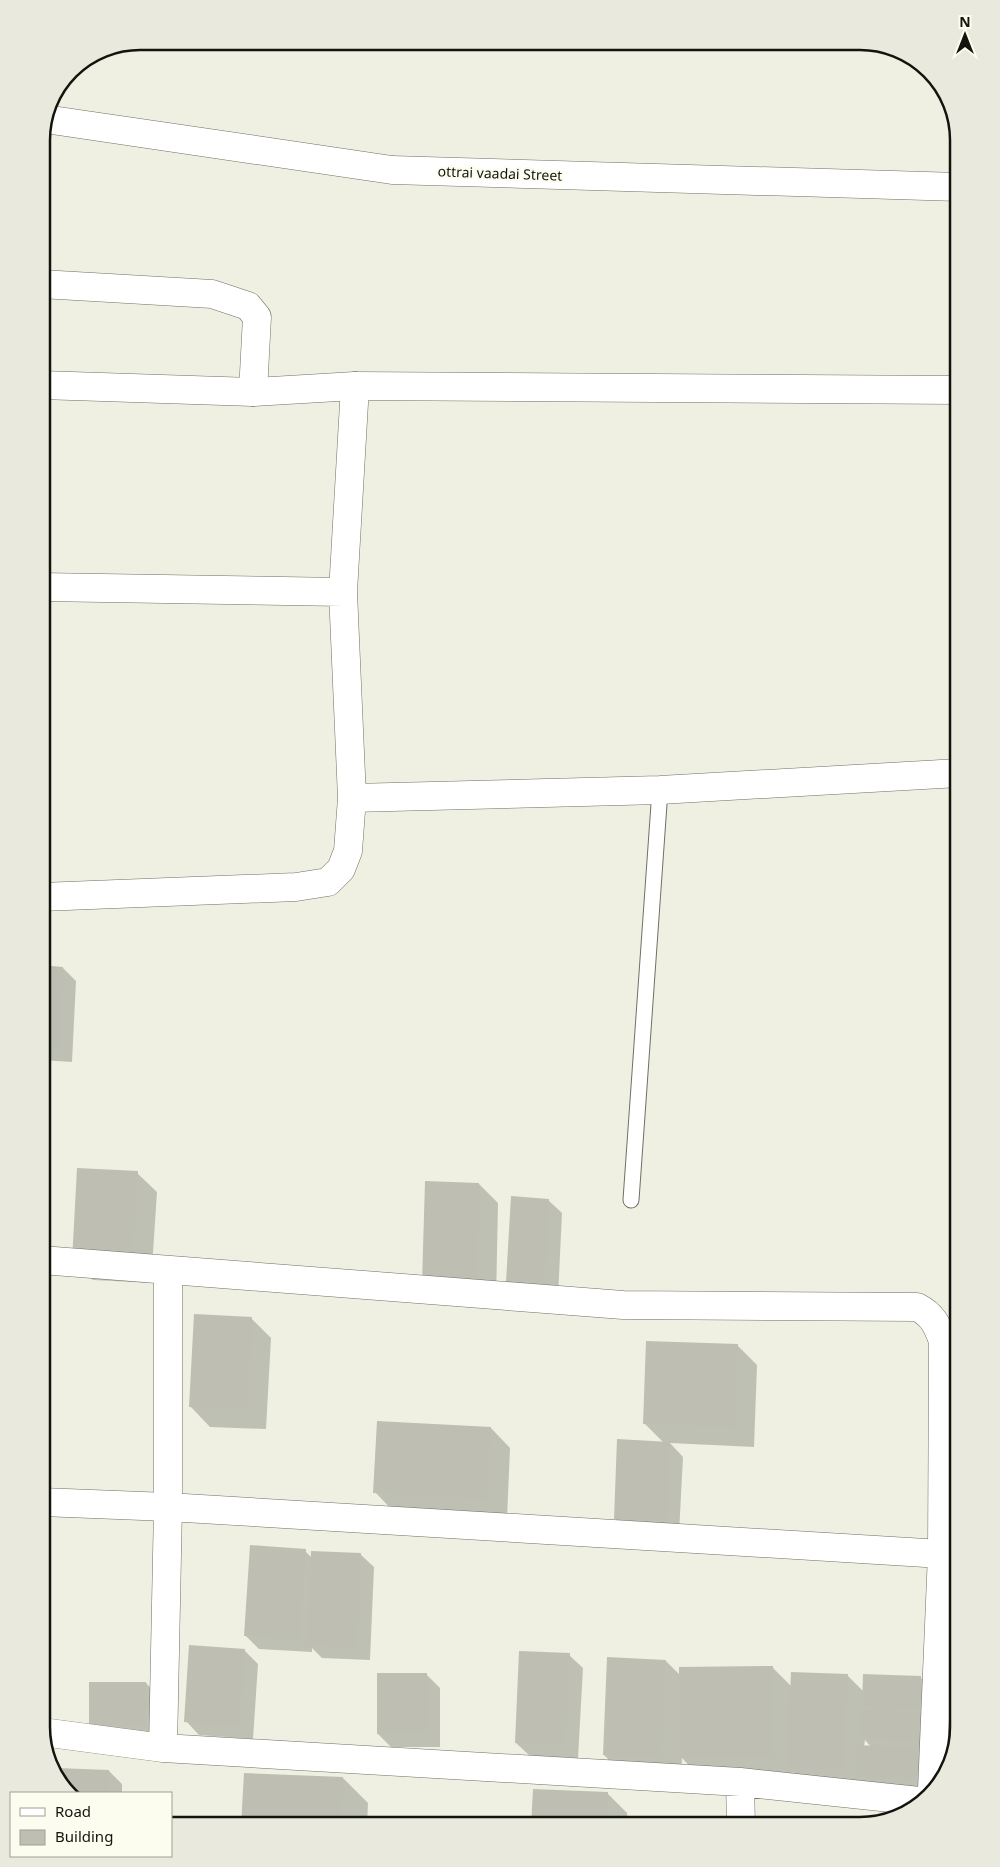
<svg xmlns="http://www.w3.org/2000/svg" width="1000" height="1867" font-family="'Noto Sans',sans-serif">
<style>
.shadow{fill:#0003;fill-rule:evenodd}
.building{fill:#bebfb2}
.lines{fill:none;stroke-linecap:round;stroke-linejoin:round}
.lane-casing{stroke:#6f7063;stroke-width:17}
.street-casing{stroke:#6f7063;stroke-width:29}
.secondary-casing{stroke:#6f7063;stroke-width:29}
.lane{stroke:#fff;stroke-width:15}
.street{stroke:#fff;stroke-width:28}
.secondary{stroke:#fff;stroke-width:28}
.labels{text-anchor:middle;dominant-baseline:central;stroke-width:4.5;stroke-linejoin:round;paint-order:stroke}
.street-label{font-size:14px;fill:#14140f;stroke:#fcfdef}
.rim{fill:none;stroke:#14140f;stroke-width:2.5}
</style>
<rect width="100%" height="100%" fill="#eff0e2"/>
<path class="shadow" d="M41,967L63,968L76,981L72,1062L41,1060Z
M137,1173L157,1192L151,1283L93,1280L73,1261Z
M479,1184L498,1203L496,1303L443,1302Z
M548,1200L562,1213L558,1297L521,1295L508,1282Z
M251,1318L271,1338L266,1429L210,1427L191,1407Z
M737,1345L757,1365L754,1447L670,1443L683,1457L679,1534L629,1532L615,1518L664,1443L645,1424Z
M491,1428L510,1448L507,1518L394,1512L375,1492Z
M41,1547L46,1552L47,1630H41Z
M305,1551L312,1558L360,1554L374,1567L370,1660L322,1658L312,1648V1652L259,1649L245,1635Z
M244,1650L258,1664L253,1739L199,1735L186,1721Z
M569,1655L583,1668L578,1758L530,1756L516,1743Z
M666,1661L680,1675L772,1667L792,1687L847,1675L864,1692L921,1678L934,1691L932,1790L808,1787L793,1772V1776L700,1777L682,1758L681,1777L624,1775L604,1755ZM865,1740L871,1747L864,1746Z
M426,1674L440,1688V1747H391L378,1734Z
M146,1683L159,1697V1739L91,1726Z
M58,1769L109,1771L122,1784V1793H72L58,1776Z
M343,1778L368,1803L367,1826H243Z
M607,1793L627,1813V1826H532Z"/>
<path class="building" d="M41,965L63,967L59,1049L41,1048Z
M77,1168L138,1171L132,1264L72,1261Z
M425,1181L479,1183L477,1284L422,1283Z
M511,1196L549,1199L545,1284L506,1282Z
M194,1314L252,1317L247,1410L189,1407Z
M646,1341L738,1344L735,1427L643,1424Z
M377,1421L491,1427L487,1499L373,1493Z
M617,1439L670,1442L666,1521L614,1519Z
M250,1545L306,1549L299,1640L244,1636Z
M311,1551L361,1553L357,1647L308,1645Z
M189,1645L245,1649L240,1726L184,1722Z
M519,1651L570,1653L565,1745L515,1743Z
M607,1657L666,1660L661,1758L603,1755Z
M773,1666L774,1757L679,1758V1667Z
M791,1672L848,1674L843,1770L787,1768Z
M377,1673H427V1734H377Z
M863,1674L921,1676L920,1709L862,1706Z
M89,1682H146V1726H89Z
M945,1685L959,1686V1727L942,1782Z
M861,1710L922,1712L921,1740L860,1737Z
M857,1745L920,1748L919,1779L856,1777Z
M57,1768L109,1770L108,1793H72L57,1774Z
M244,1773L343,1777L341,1826H241Z
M533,1789L608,1792L606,1826H531Z
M815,1821V1826H756V1822Z
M877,1821L878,1822L865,1825L864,1822Z"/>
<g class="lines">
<g class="lane-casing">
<path id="lane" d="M631,1200L660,790"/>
</g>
<g class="street-casing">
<path id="street" d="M45,119L392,170L959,187
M41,284L212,294L248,306L257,317L253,392
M41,587L343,592
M352,798L660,790L959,773
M41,897L296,887L328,882L341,869L348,851L352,798L343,592L355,386
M41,1260L623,1305L917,1307C933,1315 937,1325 943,1341L942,1554L932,1790
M41,1502L168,1507L942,1554
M42,1732L163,1748L740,1782L919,1801
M163,1748L168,1507V1270
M740,1782L741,1826"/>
</g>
<g class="secondary-casing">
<path id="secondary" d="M41,385L253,392L355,386L959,390"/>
</g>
<use href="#lane" class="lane"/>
<use href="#street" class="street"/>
<use href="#secondary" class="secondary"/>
</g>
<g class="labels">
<g class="street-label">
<text transform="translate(500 173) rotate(2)">ottrai vaadai Street</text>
</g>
</g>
<path d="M0 0H1000V1867H0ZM140 50H860A90 90 0 0 1 950 140V1727A90 90 0 0 1 860 1817H140A90 90 0 0 1 50 1727V140A90 90 0 0 1 140 50Z" fill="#e9eadd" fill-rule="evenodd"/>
<path class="rim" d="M140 50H860A90 90 0 0 1 950 140V1727A90 90 0 0 1 860 1817H140A90 90 0 0 1 50 1727V140A90 90 0 0 1 140 50Z"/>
<rect x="10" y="1792" width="162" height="65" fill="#fcfdef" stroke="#9fa095"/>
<rect x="20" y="1808" width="25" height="8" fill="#ffffff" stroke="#9fa095"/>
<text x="55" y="1817" font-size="15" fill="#14140f">Road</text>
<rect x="20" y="1830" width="25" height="15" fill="#bebfb2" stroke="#9fa095"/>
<text x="55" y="1842" font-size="15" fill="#14140f">Building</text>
<g transform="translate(965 35)" stroke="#fcfdef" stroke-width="4" paint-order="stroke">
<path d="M0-4L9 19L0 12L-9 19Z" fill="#14140f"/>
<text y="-8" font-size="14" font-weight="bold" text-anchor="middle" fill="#14140f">N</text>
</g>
</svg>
